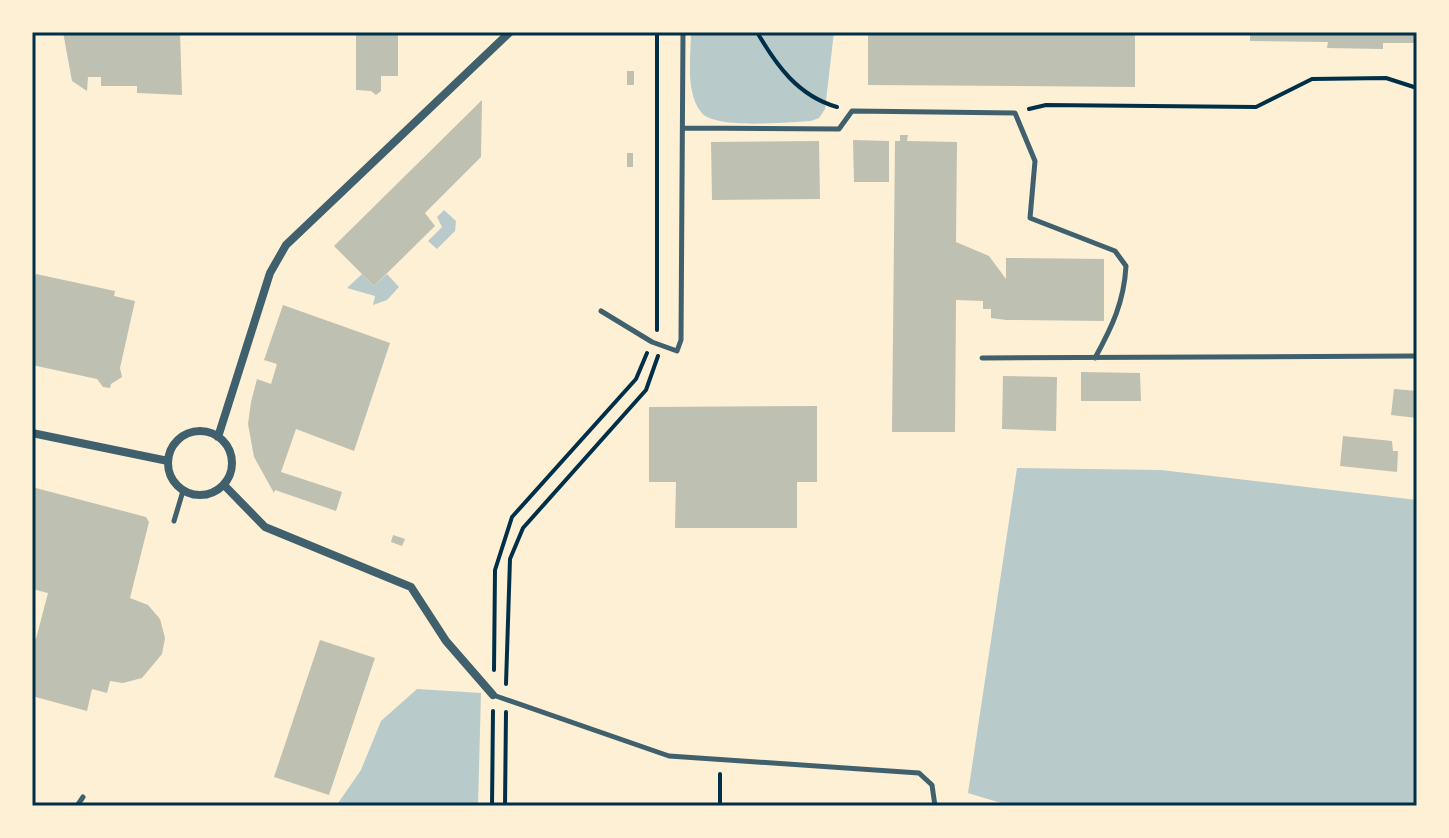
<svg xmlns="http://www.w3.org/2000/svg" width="1449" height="838" font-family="Karla,sans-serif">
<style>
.green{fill:#b9caca}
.building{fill:#bec0b2}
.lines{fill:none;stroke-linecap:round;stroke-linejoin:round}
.path{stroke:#003049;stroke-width:4}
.service{stroke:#3f606c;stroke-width:5}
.minor{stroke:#3f606c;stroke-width:8}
.neatline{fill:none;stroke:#003049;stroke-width:3}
</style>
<rect width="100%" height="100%" fill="#fdf0d5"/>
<path class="green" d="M691,32H834L825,109L819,118L811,121C789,122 714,130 701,112C685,92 691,56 691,32Z
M444,210L456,221L455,231L437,249L428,241L442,227L437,217Z
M362,274L374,286L387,274L399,287L387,300L373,305L375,296L347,288Z
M1017,468L1161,470L1417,500V806H1011L968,793Z
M417,689L481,693L478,806H336L361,770L381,721Z"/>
<path class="building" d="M63,32H180L182,95L137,93V86H101V77H88L87,91L72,81Z
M356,32H398V76H381V91L376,95L371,91L356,90Z
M868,32H1135V87L868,85Z
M1250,32H1417V43H1383V49L1327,48L1328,42L1250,41Z
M627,71H634V85H627Z
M482,100L481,157L425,213L435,226L374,286L334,246Z
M900,135H908L907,141L957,142L956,242L989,256L1006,279V258L1104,259V321L1006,320L991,318V309H983V301L956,300L955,432H892L895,141H900Z
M853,140L889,141V182H854Z
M819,141L820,199L712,200L711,142Z
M627,153H633V167H627Z
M36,274L115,291L114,296L135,301L120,368L122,377L111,384L110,388L103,387L97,379L32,365V282Z
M283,305L390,343L354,451L296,429L281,472L342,492L336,511L275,490L274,493L254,457L248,424L251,402L257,379L271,384L277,364L264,360Z
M1081,372L1140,373L1141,401H1081Z
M1003,376L1057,377L1056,431L1002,429Z
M1394,389L1417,391V418L1391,415Z
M817,406V482H797V528H675L676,482H649V407Z
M1343,436L1392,441L1393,451H1398L1397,472L1340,466Z
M32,487L146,517L149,522L130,598L148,605L160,619L165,638L162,654L142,678L123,683L110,681L107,693L92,689L87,711L32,696V638L36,639L48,593L32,589Z
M393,535L405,539L402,546L391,542Z
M320,640L375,658L329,795L274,777Z"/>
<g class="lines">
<path class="path" d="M757,32C776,65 798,96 837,107
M1029,109L1046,105L1256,107L1312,79L1386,78L1417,88
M657,330V32
M494,670L495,570L512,517L636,379L647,353
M506,684L510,559L523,528L646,390L658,356
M492,806L493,711
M505,806L506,712
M720,806V774"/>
<path class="service" d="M683,128L839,129L852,111L1015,113L1035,161L1030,218L1115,251L1126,266C1124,302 1112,327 1095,358
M601,311L652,342L677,351L681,340L683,32
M982,358L1417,356
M174,521L183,491
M493,695L669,756L919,773L932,785L935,806
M77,806L83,797"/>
<path class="minor" d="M168 463a32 32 0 1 1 64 0a32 32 0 1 1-64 0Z
M32,433L168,461
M218,437L270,273L286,245L510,32
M224,485L265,527L411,587L446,641L493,695"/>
</g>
<rect width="1449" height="838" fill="none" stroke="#fdf0d5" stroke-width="68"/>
<rect x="34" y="34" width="1381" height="770" class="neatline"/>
</svg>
